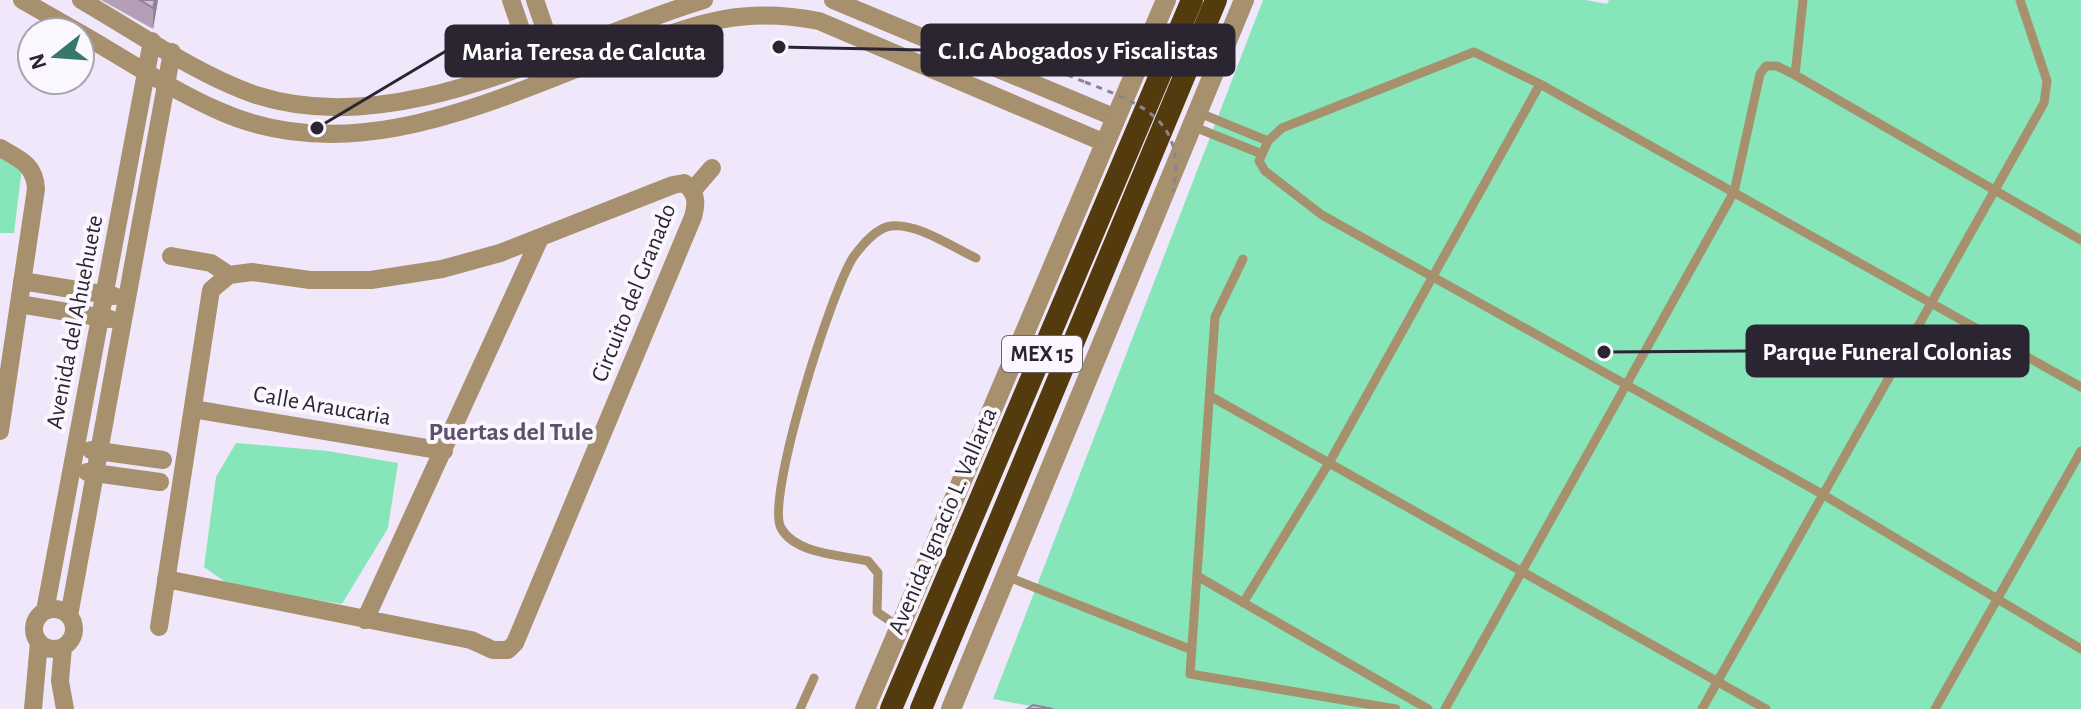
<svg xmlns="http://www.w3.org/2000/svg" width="2081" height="709" font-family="'Alegreya Sans',sans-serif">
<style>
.green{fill:#86e6ba}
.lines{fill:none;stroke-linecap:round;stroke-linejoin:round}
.path{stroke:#8b8393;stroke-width:3;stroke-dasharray:6 6;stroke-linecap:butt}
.service{stroke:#a7906d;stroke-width:9}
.minor{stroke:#a7906d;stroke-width:18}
.tertiary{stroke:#a7906d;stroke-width:20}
.trunk{stroke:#543b0e;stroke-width:22}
.path-bridge{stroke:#8b8393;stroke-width:3;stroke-dasharray:6 6;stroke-linecap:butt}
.wall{fill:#b3a0b8}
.shaded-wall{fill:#928296}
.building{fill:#d0bad6;stroke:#928296;stroke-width:2}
.labels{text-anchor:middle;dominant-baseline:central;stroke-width:8;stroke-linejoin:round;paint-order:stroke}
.shield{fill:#faf8fe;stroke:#69646e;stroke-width:2}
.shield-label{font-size:22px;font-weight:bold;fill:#2b2531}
.street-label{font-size:24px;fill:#2b2531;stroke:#faf8fe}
.neighbourhood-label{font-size:26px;font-weight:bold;fill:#5d506c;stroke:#faf8fe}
.leader{fill:none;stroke:#2b2531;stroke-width:3}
.callout-dot{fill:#2b2531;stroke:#faf8fe;stroke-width:3}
.callout{fill:#2b2531;stroke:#2b2531;stroke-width:3}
.callout-label{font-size:26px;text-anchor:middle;font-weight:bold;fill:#fff}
</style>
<rect width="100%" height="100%" fill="#f0e7fb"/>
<path class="green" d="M1263,0H1586L1607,4L1609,0H2081V709H1047L993,699Z
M0,158L22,168L14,233H0Z
M236,443L328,451L398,463L388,528L342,604L231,586L204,567L216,477Z"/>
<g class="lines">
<path class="path" d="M1036,67L1038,63L1085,82"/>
<path class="service" d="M1795,75L1803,0
M1197,112L1268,141
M1192,126L1262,154
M1243,259L1215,317L1190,674L1396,709
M2081,387L1540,84L1474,52L1282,128L1268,141L1259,161L1265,171L1322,215L1822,494L2081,649
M1210,396L1766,709
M1006,576L1192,650
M1197,576L1428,709
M1243,603L1329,463L1540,84
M899,627L877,612L878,573L868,561C841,555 795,554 781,528C765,499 832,288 854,256C863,244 876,228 891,226C918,223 952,247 976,258
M800,709L814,678
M1445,709L1734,192L1760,74L1766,66H1777L1795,75L2081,240
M1702,709L2044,103L2047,81L2020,0
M1935,709L2081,451"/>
<path class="minor" d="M22,0L78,32
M81,0C135,31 197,75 256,95C402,142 565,42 704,0
M511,0L536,73
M535,0L557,64
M833,0L1116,118
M80,33C125,59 170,89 217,110C353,172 493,100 620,52C694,25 738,5 819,21L1105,143
M0,148C20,159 35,165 36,189L0,431
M693,190L712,168
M171,256L211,263L229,275
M22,281L114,296
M19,304L110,319
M193,409L444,451
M91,450L163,460
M87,472L160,482
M34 629a20 20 0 1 1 40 0a20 20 0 1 1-40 0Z
M45,611L152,41
M69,616L172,52
M365,620L540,238
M159,627L211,290L229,275L252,272L310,280H371L442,269L500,253L673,185L684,183C697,193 697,202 693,217L515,643L508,650H493L471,640L166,579
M63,647L60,681L65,709
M33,709L39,642"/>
<path class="tertiary" d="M865,709L1166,0
M951,709L1244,0"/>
<path class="trunk" d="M891,709L1192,0
M921,709L1216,0"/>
<path class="path-bridge" d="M1085,82C1143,105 1187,119 1173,192"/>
</g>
<path class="wall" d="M101,0H158L153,29Z"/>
<path class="shaded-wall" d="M155,0H158L153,29V8Z"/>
<path class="building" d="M140,0H155L153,8Z
M1033,705L1053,709H1027Z"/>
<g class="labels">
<rect class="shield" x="1002" y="336" width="80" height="36" rx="6"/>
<g class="shield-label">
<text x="1042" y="354">MEX 15</text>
</g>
<g class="street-label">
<text transform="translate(634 293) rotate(-68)">Circuito del Granado</text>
<text transform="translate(75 322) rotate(-79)">Avenida del Ahuehuete</text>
<text transform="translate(322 406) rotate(10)">Calle Araucaria</text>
<text transform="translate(943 521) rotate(-67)">Avenida Ignacio L. Vallarta</text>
</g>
<g class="neighbourhood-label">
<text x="511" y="432">Puertas del Tule</text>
</g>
</g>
<path class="leader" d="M779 47L922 50M317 128L446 51M1604 352L1747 351"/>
<g class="callout-dot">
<circle cx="779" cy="47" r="8"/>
<circle cx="317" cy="128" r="8"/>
<circle cx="1604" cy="352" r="8"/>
</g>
<g class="callout">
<rect x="922" y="25" width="312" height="50" rx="8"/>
<rect x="446" y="26" width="276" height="50" rx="8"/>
<rect x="1747" y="326" width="281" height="50" rx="8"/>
</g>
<g class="callout-label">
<text x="1078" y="59">C.I.G Abogados y Fiscalistas</text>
<text x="584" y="60">Maria Teresa de Calcuta</text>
<text x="1887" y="360">Parque Funeral Colonias</text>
</g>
<g transform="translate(56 56) rotate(253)"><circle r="38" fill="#faf8fe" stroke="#a7a4ac" stroke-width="2"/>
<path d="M0-6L14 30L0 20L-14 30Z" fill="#36796b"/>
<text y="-12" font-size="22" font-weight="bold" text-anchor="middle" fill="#2b2531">N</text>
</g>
</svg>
